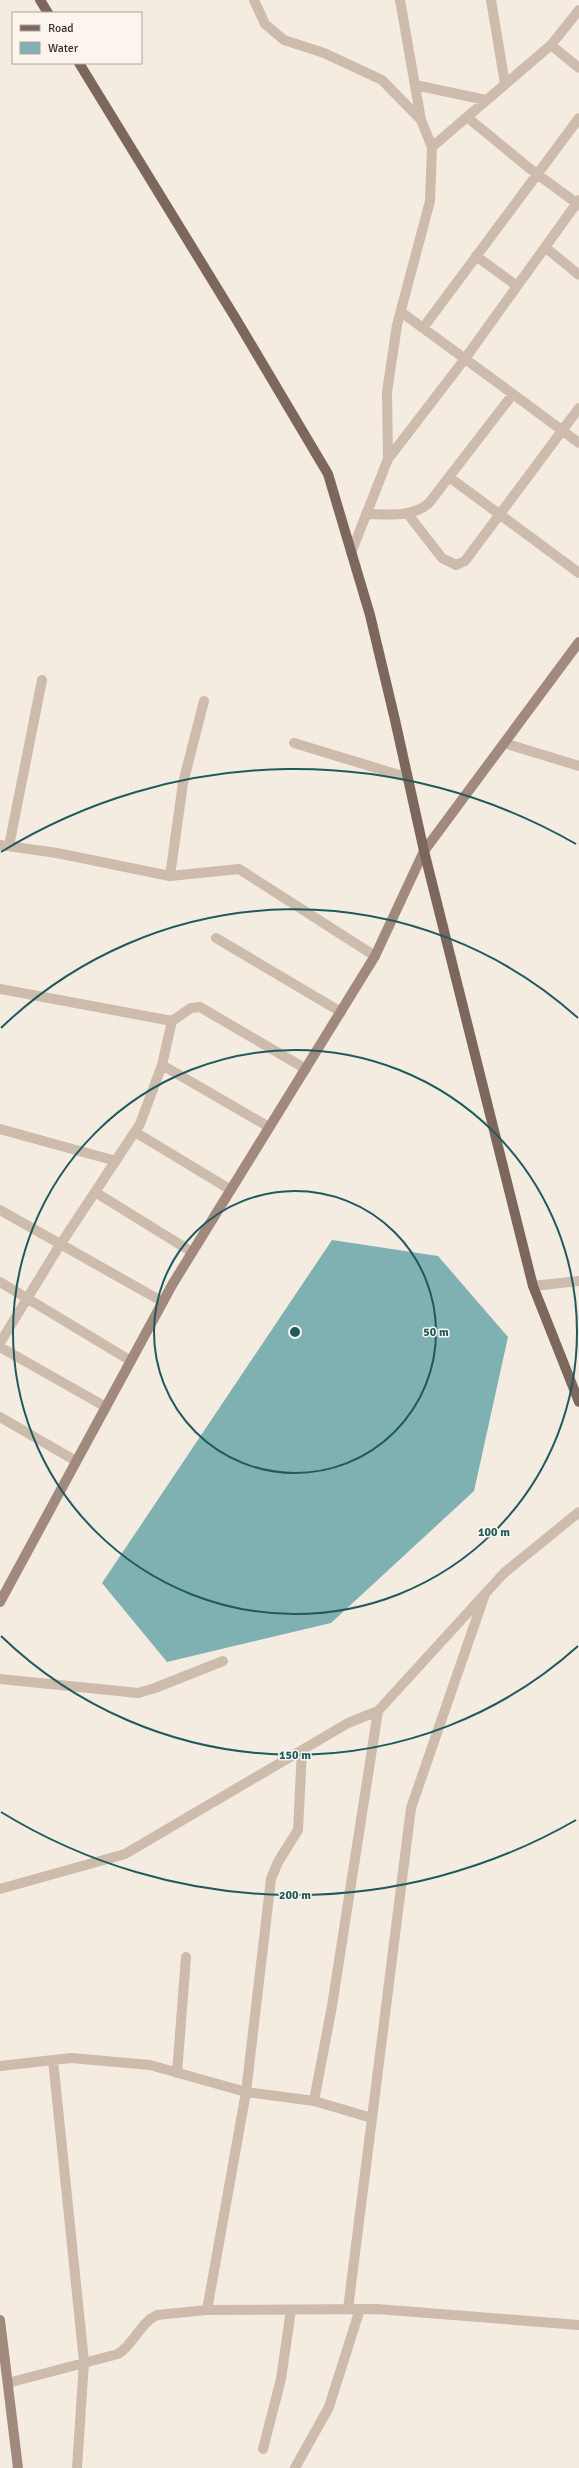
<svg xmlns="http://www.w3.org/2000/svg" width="579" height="2468" font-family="Signika,sans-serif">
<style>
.water{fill:#7fb0b2}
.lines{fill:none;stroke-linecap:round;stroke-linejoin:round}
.lane{stroke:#cdbbac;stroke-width:10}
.street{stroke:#cdbbac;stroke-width:10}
.secondary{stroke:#a18a7d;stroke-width:10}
.primary{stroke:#7d675c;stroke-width:10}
.ring{fill:none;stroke:#1f5a5e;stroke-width:2}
.centre{fill:#1f5a5e;stroke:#fbf5ee;stroke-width:2}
.ring-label{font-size:12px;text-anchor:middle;font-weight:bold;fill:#1f5a5e;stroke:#fbf5ee;stroke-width:3;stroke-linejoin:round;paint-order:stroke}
</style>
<rect width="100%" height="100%" fill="#f4ebe1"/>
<path class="water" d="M332,1240L438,1256L508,1337L474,1491L331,1623L167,1662L102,1583Z"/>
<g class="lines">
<path class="lane" d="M504,743L579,766"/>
<path class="street" d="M254,0L265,24L284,40L324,53L382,80L421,120L432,147L430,201L397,325L387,392L388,459L351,553
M400,0L421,120
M491,0L505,84
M551,45L579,68
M415,85L486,100
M467,117L529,168L579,205
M432,147L551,45L579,10
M545,247L579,275
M476,256L517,286
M423,328L579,118
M513,394L579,443
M388,459L464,360L579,200
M449,477L579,573
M407,513L442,558L456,565L465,561L579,408
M366,514C387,514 412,518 429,503L513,394L401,312
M294,743L406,777
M0,845L57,853L170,876L183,783L204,701
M9,846L42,680
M170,876L239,869L375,956
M216,938L341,1012
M0,989L172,1021L162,1065L140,1124L58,1248L0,1343
M172,1021L191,1008L200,1007L306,1069
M162,1065L269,1127
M0,1129L116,1161
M135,1132L231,1190
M95,1192L192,1252
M0,1210L163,1302
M0,1282L131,1361
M533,1286L579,1281
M0,1347L106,1407
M0,1417L76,1461
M0,1679L138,1693L155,1688L223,1661
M0,1889L125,1854L348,1723L378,1711L504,1573L579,1512
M53,2060L84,2362L77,2468
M0,2066L71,2058L150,2065L246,2092L314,2101L332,2006L378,1711
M177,2073L186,1957
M314,2101L372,2118
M348,2309L411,1808L485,1594
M207,2310L246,2092L271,1879L278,1862L298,1830L302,1750
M8,2383L118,2354C134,2344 140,2323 157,2315L207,2310L377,2309L579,2325
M263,2449L281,2379L291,2310
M295,2468L329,2407L360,2309"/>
<path class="secondary" d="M0,1602L172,1285L375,956L424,851L579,642
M0,2320L18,2468"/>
<path class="primary" d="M40,0L48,13
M79,63L236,319L328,474L370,615L395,720L424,851L533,1286L579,1402"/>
</g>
<g class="ring">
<circle cx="295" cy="1332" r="141"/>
<circle cx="295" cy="1332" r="282"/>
<path d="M578 1646A423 423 0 0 1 1 1636M1 1028A423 423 0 0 1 578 1018"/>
<path d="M576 1820A563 563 0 0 1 1 1812M1 852A563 563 0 0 1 576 844"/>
</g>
<circle cx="295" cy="1332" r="6" class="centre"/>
<g class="ring-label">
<text x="436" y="1336">50 m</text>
<text x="494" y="1536">100 m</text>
<text x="295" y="1759">150 m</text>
<text x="295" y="1899">200 m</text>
</g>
<rect x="12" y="12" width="130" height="52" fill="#fbf5ee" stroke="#aea6a0"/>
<rect x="20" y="25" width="20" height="6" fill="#7d675c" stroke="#aea6a0"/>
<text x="48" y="32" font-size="12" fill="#3b302b">Road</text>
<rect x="20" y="42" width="20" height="12" fill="#7fb0b2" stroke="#aea6a0"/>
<text x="48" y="52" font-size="12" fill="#3b302b">Water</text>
</svg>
